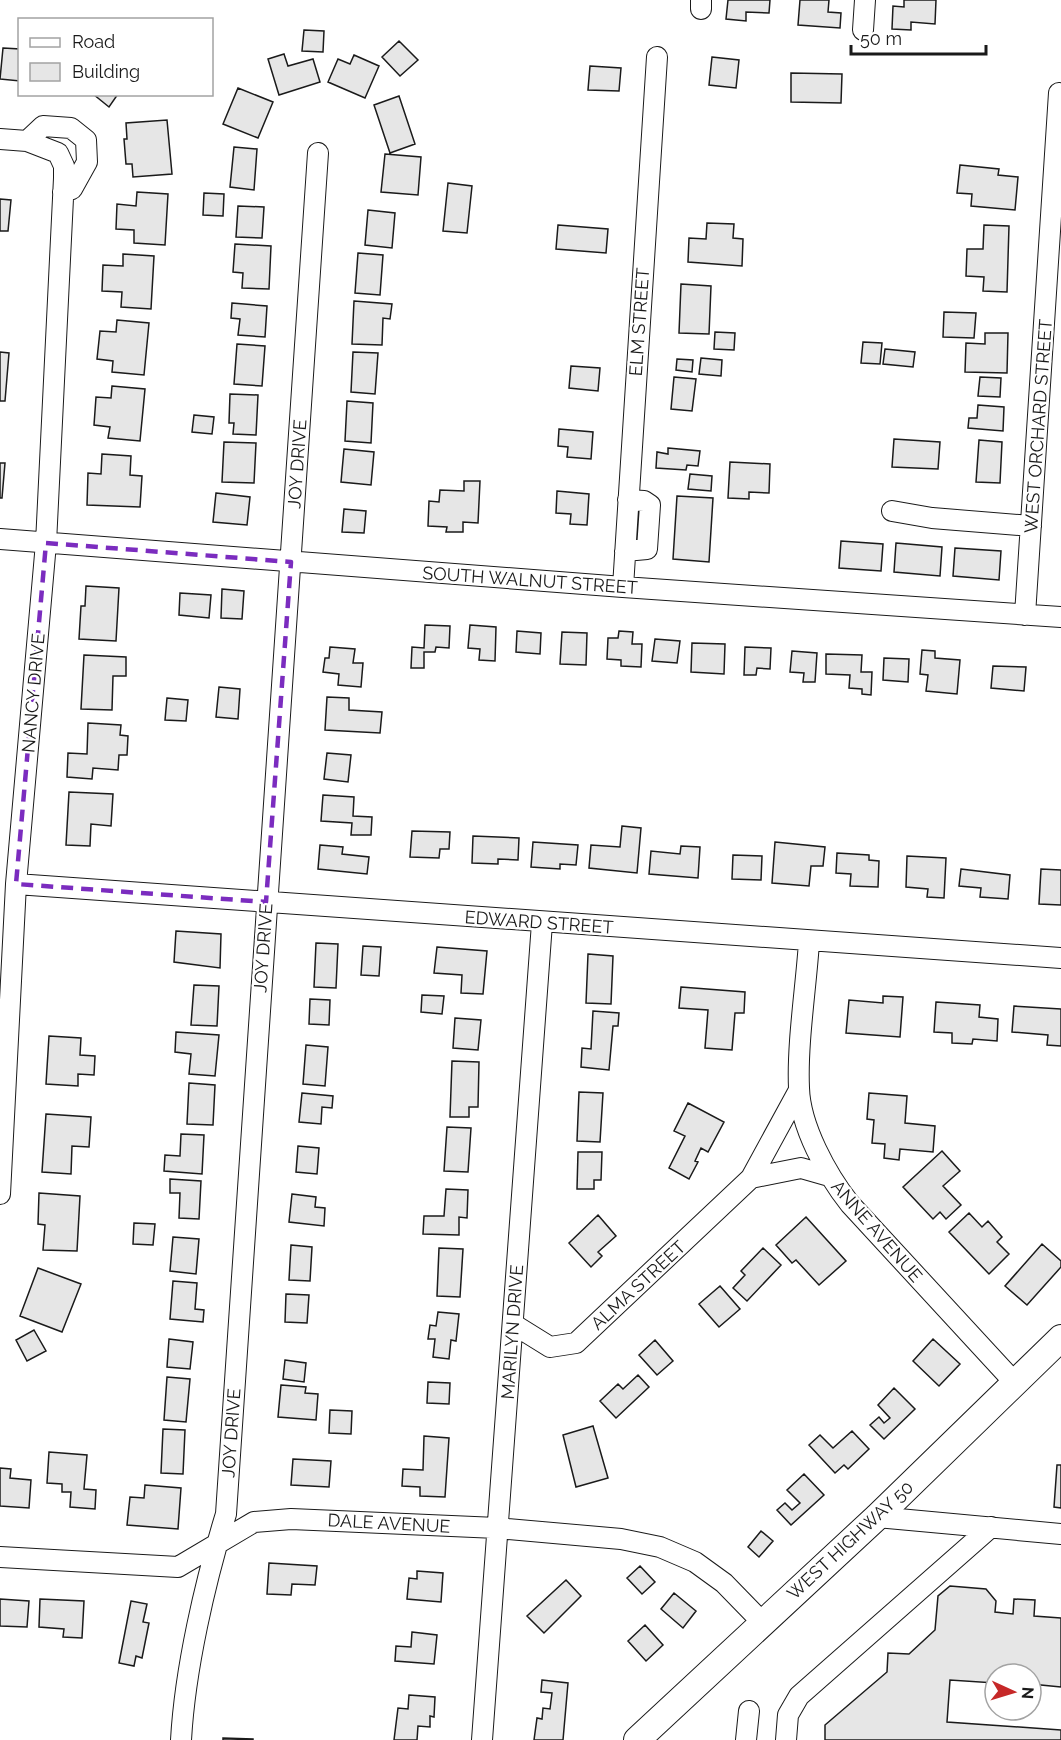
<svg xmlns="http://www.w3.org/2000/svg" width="1061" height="1740" font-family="Raleway,sans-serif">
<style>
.building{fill:#e6e6e6;stroke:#1a1a1a;stroke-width:1.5}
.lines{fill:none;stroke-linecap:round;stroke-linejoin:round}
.minor-casing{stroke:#1a1a1a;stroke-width:22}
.major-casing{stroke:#1a1a1a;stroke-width:28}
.minor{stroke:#fff;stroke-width:20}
.major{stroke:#fff;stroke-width:26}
.marked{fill:none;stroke:#7b2cbf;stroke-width:4.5;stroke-dasharray:12 8;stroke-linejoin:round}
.labels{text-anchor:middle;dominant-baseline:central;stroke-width:4.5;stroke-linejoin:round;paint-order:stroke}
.street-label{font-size:18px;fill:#1a1a1a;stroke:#fff}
</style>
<rect width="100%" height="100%" fill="#fff"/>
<path class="building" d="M728,0H770L769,13L746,12V21L726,19Z
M800,0H829L828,12L841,13L840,28L798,25Z
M904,0H936L935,24L911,22V30L892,29L893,6L904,7Z
M304,30L324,31L323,52L302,51Z
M399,41L418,60L400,76L382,57Z
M3,48L20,49V81L0,79Z
M284,54L288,66L313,59L320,82L279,95L268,59Z
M354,55L379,66L365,98L328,82L338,59L350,64Z
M712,57L739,60L736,88L709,85Z
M590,66L621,68L619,91L588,90Z
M791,73L842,74L841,103L791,102Z
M238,88L273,102L258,138L223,124Z
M93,94H118L109,107Z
M399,96L415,144L390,153L374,105Z
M167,120L172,174L133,177L132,164H126L124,139H127L126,123Z
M234,147L257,149L254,190L230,187Z
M385,154L421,157L418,195L381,192Z
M960,165L999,169L998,175L1018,177L1015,210L971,206L972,194L957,193Z
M448,183L472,186L467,233L443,231Z
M137,192L168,194L165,245L134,243V230L116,229L117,204L136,206Z
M204,193L224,194L223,216L203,215Z
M0,199L11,200L8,231H0Z
M238,206L264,207L262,238L236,237Z
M368,210L395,213L392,248L365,245Z
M707,223L734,224L733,238L743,239L742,266L688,262L689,238L706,239Z
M558,225L608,229L606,253L556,249Z
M984,225L1009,226L1007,292L983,291L984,277L966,276L967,249H983Z
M235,244L271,246L269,289L242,288L243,273L233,272Z
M358,253L383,255L380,295L355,293Z
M123,254L154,256L151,309L121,307L122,292L102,291L103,265L123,266Z
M681,284L711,286L709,334L679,333Z
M354,301L392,304L390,319L383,318L382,345L352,344Z
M232,303L267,306L265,337L238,335L240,319L231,318Z
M944,312L976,313L974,338L943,337Z
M117,320L149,323L144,375L112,372L113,361L97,359L100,331L116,332Z
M715,332L735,333L734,350L714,349Z
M985,333H1008L1007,373L965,372L966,343L985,344Z
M863,342L882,343L880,364L861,363Z
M237,344L265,346L262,386L234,384Z
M885,349L915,352L913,367L883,364Z
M0,352L9,353L5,401H0Z
M353,352L378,353L375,394L351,392Z
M701,358L722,360L721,376L699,374Z
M677,359L693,360L692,372L676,370Z
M571,366L600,368L598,391L569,388Z
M674,377L696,379L692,411L671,409Z
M980,377L1001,378L1000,397L978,396Z
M112,386L145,389L140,441L108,438L110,427L94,425L96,397L111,398Z
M230,394L258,395L256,435L233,434L234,423H229Z
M347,401L373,403L371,443L345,441Z
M978,405L1004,407L1003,431L968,428L969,418H977Z
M194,415L214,417L212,434L192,432Z
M559,429L593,432L591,459L567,457L568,447L558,446Z
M894,439L940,442L938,469L892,467Z
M979,440L1002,442L1000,483L976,482Z
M224,442L256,443L254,483L222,482Z
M668,448L700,451L698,466L687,465L686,470L656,468L657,452L668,454Z
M344,449L374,452L371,485L341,482Z
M102,454L131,456L130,475L142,476L140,507L87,505L88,473L101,474Z
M730,462L770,464L769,493L749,492V499L728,498Z
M0,463H5L2,498H0Z
M690,474L712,476L711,491L688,489Z
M464,481H480L478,523L463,522V532H446L447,527L428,526L429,501L439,502L440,490L464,491Z
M557,491L589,494L587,525L570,524L571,514L556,513Z
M216,493L250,497L247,525L213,522Z
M677,496L713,498L709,562L673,559Z
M344,509L366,511L364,533L342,532Z
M841,541L883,544L881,571L839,568Z
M896,543L942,547L940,576L894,572Z
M955,548L1001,551L999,580L953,576Z
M86,586L119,588L116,641L79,639L81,606H85Z
M222,589L244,591L242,619L221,618Z
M180,593L211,595L209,618L179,615Z
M425,625L450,626L449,648L436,647L435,652H424V668H411L412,647L424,648Z
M470,625L496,627L495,661L479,660L480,649L468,648Z
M517,631L541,633L540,654L516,652Z
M619,631L633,632L632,644H642L641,667L621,666V660L607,659L608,638H618Z
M562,632L587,633L586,665L560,664Z
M655,639L680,641L677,663L652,661Z
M692,643L725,644L724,674L691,672Z
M330,647L355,649L353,663H363L361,687L338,685L339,674L323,672L325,658H329Z
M745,647L771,648L770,669L757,668L756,675H744Z
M922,650L935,651V658L960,660L957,694L926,691L928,675L920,674Z
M792,651L817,653L815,682H803L804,673L790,672Z
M826,654L862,655L861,672H872L871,695L862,694V689L849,688L850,675L826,674Z
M84,655L126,657V676H113L112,710L81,709Z
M884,658L909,659L908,682L883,680Z
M993,666L1026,667L1024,691L991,688Z
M219,687L240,689L238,719L216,717Z
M327,697L349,698V710L382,712L380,733L325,730Z
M167,698L188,700L186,721L165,720Z
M88,723L121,725L120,735L128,736L127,755H119L118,770L93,768L92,779L67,777L68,753L87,754Z
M327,753L351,755L348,782L324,779Z
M69,792L113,794L111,826L91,824L90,846L66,845Z
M323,795L354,797L353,816L372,817L371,835H351L352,823L321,821Z
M622,826L641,828L637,873L589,868L591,845L620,847Z
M412,831L450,832L449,849H440L439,858L410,857Z
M473,836L519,838L518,860L498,859V864L472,863Z
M533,842L578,845L576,865L560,864V869L531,867Z
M775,842L825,847L823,866H811L809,886L772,883Z
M320,845L343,847L342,854L369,857L367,874L318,869Z
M681,846L700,847L698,878L649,874L651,851L680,854Z
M837,853L869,855V860L879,861L878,887L850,886L851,874L836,873Z
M733,855L762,856L761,880L732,879Z
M907,856L946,858L944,898L927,897L928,889L906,887Z
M961,869L1010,875L1008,899L980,897L981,888L959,886Z
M1041,869L1061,870V905L1039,904Z
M176,931L221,934L220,968L174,962Z
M316,943L338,944L336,988L314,987Z
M363,946L381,947L379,976L361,975Z
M437,947L487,951L483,994L461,993L462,975L434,973Z
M588,954L613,956L611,1004L586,1003Z
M194,985L219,986L217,1026L191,1025Z
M681,987L745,992L744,1013H735L732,1050L705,1048L708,1010L679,1008Z
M422,995L444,996L442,1014L421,1012Z
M883,996L903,997L900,1037L846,1033L849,1000L883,1003Z
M310,999L330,1000L329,1025L309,1024Z
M936,1002L980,1005L979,1017L998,1019L997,1041L973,1039L972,1044L952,1043V1033L934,1032Z
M1014,1006L1061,1009V1046L1047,1045L1048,1035L1012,1032Z
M593,1011L619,1013L618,1026H613L609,1070L581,1067L582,1048L591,1049Z
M455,1018L481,1020L478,1050L453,1048Z
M176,1032L219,1035L215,1076L189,1074L191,1054L175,1052Z
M49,1036L81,1038L80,1055L95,1056L94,1075L78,1074V1086L46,1084Z
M306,1045L328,1047L325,1086L303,1084Z
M452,1061L479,1062L478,1107H469V1117H450Z
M189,1083L215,1085L213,1125L187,1124Z
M579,1092L603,1093L600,1142L577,1141Z
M302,1093L333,1096L332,1108L322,1107L321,1124L299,1122Z
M869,1093L907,1096L905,1123L935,1126L933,1152L900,1149L899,1160L884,1158L885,1144L872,1143L874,1120L867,1119Z
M688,1103L724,1122L708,1152L701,1148L695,1161L698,1162L689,1179L669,1168L685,1136L674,1131Z
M46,1114L91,1117L89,1147L72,1146L71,1174L42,1172Z
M447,1127L471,1128L468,1172L444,1171Z
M181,1134L204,1135L202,1174L164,1171L165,1155L180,1156Z
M298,1146L319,1148L317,1174L296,1172Z
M942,1151L960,1171L943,1186L961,1205L946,1219L940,1212L933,1219L903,1187Z
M578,1152H602L601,1180H594V1189H577Z
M170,1179L201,1181L199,1219L179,1218L180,1193H170Z
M446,1189L468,1190L467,1218L459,1217V1235L423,1234L424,1216H444Z
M39,1193L80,1196L77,1251L43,1250L45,1225L38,1224Z
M292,1194L316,1197L315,1207L325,1208L324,1226L289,1222Z
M969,1213L982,1227L988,1221L1002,1237L997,1242L1009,1254L989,1274L949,1232Z
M598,1215L616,1236L598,1252L602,1256L591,1267L569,1243Z
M806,1217L846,1261L819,1285L796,1260L792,1263L776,1245Z
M134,1223L155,1224L153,1245L133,1244Z
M173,1237L199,1239L196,1274L170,1271Z
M1042,1244L1061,1261V1267L1027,1305L1005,1286Z
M291,1245L312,1247L310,1281L289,1280Z
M439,1248L463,1249L460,1297L437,1296Z
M763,1248L781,1265L747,1301L733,1288L745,1275L741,1271Z
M38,1268L81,1284L62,1332L20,1316Z
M173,1281L197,1283L195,1309L204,1310L203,1322L170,1319Z
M720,1286L740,1309L719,1327L699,1304Z
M286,1294L309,1295L307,1323L285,1322Z
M438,1312L459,1314L456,1341L451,1340L449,1359L433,1357L435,1339H428L430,1325L436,1326Z
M34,1330L46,1351L27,1361L16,1340Z
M169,1339L193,1342L190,1369L167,1367Z
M933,1339L960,1364L939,1386L913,1361Z
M655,1340L673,1361L657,1375L639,1355Z
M285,1360L306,1363L304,1382L283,1379Z
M638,1375L649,1387L616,1418L600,1401L618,1384L623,1389Z
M167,1377L190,1379L186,1422L164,1420Z
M428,1382L450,1383L449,1404L427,1403Z
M281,1385L306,1387L305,1393L318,1394L316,1420L278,1417Z
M894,1388L915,1409L884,1439L870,1425L879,1417L884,1423L890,1418L878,1405Z
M330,1410L352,1411L351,1434L329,1433Z
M593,1426L608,1478L576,1487L563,1435Z
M163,1429L185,1430L183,1474L161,1473Z
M852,1431L869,1449L848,1469L844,1465L835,1473L809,1445L820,1435L833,1448Z
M424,1436L449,1438L445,1497L420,1496V1487L402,1486L403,1469L423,1470Z
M49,1452L87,1455L84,1489L96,1490L95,1509L70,1507L71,1492H62V1484L47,1483Z
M293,1459L331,1461L329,1487L291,1485Z
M1057,1465H1061V1508L1054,1507Z
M0,1468L11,1469L10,1478L31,1480L29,1508L0,1506Z
M804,1474L824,1495L791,1525L777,1510L785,1503L792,1510L800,1503L787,1490Z
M145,1485L181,1488L178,1529L127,1525L130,1497L144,1498Z
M761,1531L773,1541L759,1557L748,1547Z
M269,1563L317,1566L315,1585L292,1584L291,1595L267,1594Z
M640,1566L655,1582L642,1594L627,1578Z
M417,1571L443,1573L441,1602L407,1599L409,1578L417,1579Z
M566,1580L581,1596L544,1633L527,1616Z
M950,1586L986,1589L996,1601L995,1612L1013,1614L1014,1599L1035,1600L1034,1616L1061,1618V1687L1031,1684V1674H995V1683L950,1680L947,1722L1061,1730V1740H825V1725L887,1672L888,1653L909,1654L935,1630L938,1596Z
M674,1593L696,1611L683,1628L661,1609Z
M0,1599L29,1601L27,1627L0,1626Z
M40,1599L84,1601L82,1638L63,1637L64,1629L39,1627Z
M131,1601L147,1604L143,1622L149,1623L142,1658L136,1656L134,1666L119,1663Z
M645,1625L663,1645L646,1661L628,1641Z
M412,1632L437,1635L434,1664L395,1661L396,1646L411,1647Z
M542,1680L568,1683L563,1740H534L537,1718L542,1719L543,1708L550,1709L552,1693L541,1692Z
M409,1695L435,1697L434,1717L430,1716V1727L418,1726L417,1740H394L398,1708L408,1709Z
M223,1738L253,1739V1740H223Z"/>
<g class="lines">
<g class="minor-casing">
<path id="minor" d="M701,9V0
M863,30L865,0
M0,139L27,141L58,153L64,166V178L46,543L16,884L0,1194
M27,141L43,126L71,128L86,140L87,162L72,189L63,192
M892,511L932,518L1031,526
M0,539L623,587L1061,617
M625,551L647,549L650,505L644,501L628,500
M623,587L657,57
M1025,615L1059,93
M16,884L1061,958
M809,942C806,988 797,1043 799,1088C800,1126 827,1175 850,1204L1015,1383
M751,1178L801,1168L829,1176
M513,1324L550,1347L576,1343L751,1178L799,1090
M877,1517L1061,1534
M0,1557L178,1567L254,1522L291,1519L497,1528L621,1539L660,1547L695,1562L724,1583L762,1622
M181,1740C185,1669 205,1582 226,1514L318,153
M482,1740L542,923
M746,1740L749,1711
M786,1740L788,1715L799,1696L991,1527"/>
</g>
<g class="major-casing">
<path id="major" d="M637,1740L877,1517L1061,1338"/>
</g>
<use href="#minor" class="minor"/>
<use href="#major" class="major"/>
</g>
<path class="marked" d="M46,543L291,562L266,902L16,884Z"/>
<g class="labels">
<g class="street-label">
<text transform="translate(639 322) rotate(-86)">ELM STREET</text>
<text transform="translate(1038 426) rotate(-86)">WEST ORCHARD STREET</text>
<text transform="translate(297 464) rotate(-86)">JOY DRIVE</text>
<text transform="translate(530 580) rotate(4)">SOUTH WALNUT STREET</text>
<text transform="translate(33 693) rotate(-85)">NANCY DRIVE</text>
<text transform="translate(539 922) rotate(4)">EDWARD STREET</text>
<text transform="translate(263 948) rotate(-86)">JOY DRIVE</text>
<text transform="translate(877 1231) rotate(49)">ANNE AVENUE</text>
<text transform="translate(638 1285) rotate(-43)">ALMA STREET</text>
<text transform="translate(512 1332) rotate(-86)">MARILYN DRIVE</text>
<text transform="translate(231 1433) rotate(-86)">JOY DRIVE</text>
<text transform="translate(389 1523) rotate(3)">DALE AVENUE</text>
<text transform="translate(850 1540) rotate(-43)">WEST HIGHWAY 50</text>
</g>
</g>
<rect x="18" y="18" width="195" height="78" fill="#ffffff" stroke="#a3a3a3" stroke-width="1.5"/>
<rect x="30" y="38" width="30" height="9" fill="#ffffff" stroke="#a3a3a3" stroke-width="1.5"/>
<text x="72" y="48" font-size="18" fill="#1a1a1a">Road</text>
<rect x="30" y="63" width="30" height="18" fill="#e6e6e6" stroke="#a3a3a3" stroke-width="1.5"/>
<text x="72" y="78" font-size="18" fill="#1a1a1a">Building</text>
<g transform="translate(1013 1692) rotate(94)"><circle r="28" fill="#ffffff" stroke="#a3a3a3" stroke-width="1.5"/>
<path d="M0-4.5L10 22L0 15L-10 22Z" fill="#c62828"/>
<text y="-9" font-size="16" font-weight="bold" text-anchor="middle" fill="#1a1a1a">N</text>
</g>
<path d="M851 45v9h135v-9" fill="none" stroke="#1a1a1a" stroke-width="3"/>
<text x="860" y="45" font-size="18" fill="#1a1a1a" stroke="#ffffff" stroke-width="4.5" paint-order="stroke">50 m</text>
</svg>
